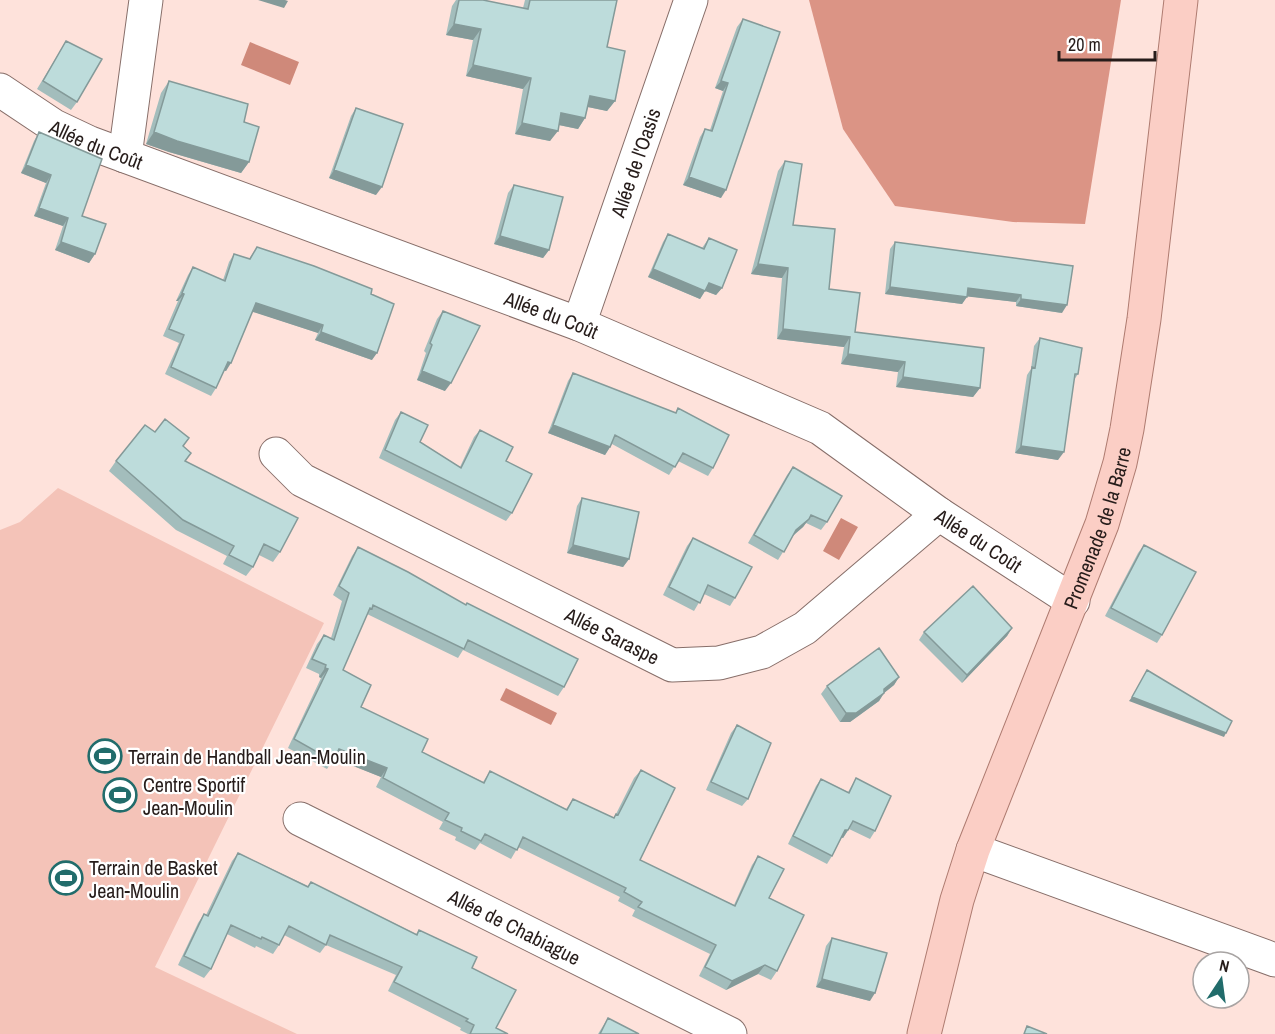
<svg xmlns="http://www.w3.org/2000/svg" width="1275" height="1034" font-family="'Archivo Narrow',sans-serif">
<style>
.green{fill:#f4c3b8}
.forest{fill:#db9485}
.water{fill:#cf897a}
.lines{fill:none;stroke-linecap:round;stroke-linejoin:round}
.minor-casing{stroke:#876e69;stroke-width:35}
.major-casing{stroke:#ae7b70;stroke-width:35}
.minor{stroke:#fff;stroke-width:33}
.major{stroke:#fbcec5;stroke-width:33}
.wall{fill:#a3bdbc}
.shaded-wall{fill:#849a99}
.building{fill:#bddcdb;stroke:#849a99;stroke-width:1.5}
.labels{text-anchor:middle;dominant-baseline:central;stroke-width:4.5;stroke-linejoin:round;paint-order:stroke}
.street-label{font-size:20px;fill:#261c1a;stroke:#fff}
.poi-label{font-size:20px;fill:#261c1a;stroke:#fff;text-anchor:start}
</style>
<rect width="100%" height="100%" fill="#fee2db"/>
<path class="green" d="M58,488L324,623L155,967L297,1034H0V530L20,522Z"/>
<path class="forest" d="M809,0H1121L1085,224L1013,222L895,206L843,129Z"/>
<path class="water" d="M250,42L299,62L290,85L241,65Z
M841,518L858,527L839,560L823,551Z
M506,688L557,713L551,725L500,700Z"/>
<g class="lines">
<g class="minor-casing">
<g id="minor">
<path id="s1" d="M0,90L54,126L90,143L579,324L820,428L939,514L1073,601"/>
<path d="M125,156L146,0"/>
<path id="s2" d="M579,324L691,0"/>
<path id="s3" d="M276,454L302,480L672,665L719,663L762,652L805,628L939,514"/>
<path id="s4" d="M300,819L730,1034"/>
<path d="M973,850L1275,960"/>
</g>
</g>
<g class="major-casing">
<g id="major">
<path id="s5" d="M924,1034L957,900L973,850L1102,524L1120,463L1127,429L1144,319L1181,0"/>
</g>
</g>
<use href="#minor" class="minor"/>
<use href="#major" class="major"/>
</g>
<path class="wall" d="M456,0H483L523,8L525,0H617L607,47L615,101L607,111L588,107L585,118L578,129L559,125L550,141L515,134L523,89L466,76L473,40L446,35L452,6Z
M743,19L721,198L683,185L700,137L705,129L710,130L723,91L715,88L737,27Z
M66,41L77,102L71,110L37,89Z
M169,81L244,122L249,162L241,173L169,152L146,144L161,93Z
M356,108L376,195L329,178L351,116Z
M39,132L82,216L95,254L89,263L55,250L63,226L34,216L46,183L21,173L34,141Z
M785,161L793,225L829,289L855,332L980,388L973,397L896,387L898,372L841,364L844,347L777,339L782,278L751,274L778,171Z
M514,185L549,250L543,258L494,244L508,193Z
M668,234L702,248L709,238L722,288L716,295L705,291L700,299L648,277L663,242Z
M895,242L1062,313L1016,306V302L967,296L962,304L885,294L890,249Z
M257,247L371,294L372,360L315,340L318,333L252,311L226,371L224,370L216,388L211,396L165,374L179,343L163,336L178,301H176L188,275L193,267L223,280L229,262L234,254L249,259Z
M443,311L445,391L417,380L426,353L424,351L437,319Z
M1040,338L1078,374L1074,380L1058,460L1015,453L1027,375L1031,369L1034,346Z
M573,373L675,413L678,408L713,468L708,476L678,461L669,475L612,444L605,455L548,433L568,381Z
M401,412L420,442L460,467L474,437L480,430L506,461L512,513L506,521L379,458L395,420Z
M155,432L189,438L183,446L185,461L280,552L273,562L259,555L253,567L246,576L223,564L227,556L176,530L109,471L116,461Z
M793,467L827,522L821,530L806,523L803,527L793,536L778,560L748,543L787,475Z
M582,498L629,559L623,567L567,553L577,506Z
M693,538L735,598L730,606L704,594L694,611L663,595L687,546Z
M1144,545L1162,635L1157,643L1105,616L1138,553Z
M358,547L564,687L558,696L463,650L458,658L367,614L343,670L361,707L422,752L483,782L490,771L566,809L573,799L614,818L634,778L641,770L640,860L734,905L752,865L758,856L769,898L777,971L771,980L758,974L726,990L699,976L710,954L632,916L635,910L618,901L620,897L518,847L511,859L480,843L475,850L455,840L456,837L439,829L443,822L376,787L381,777L334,758L327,769L288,748L321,678L319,677V674L306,668L317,644L324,635L331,638L342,601L333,595L352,556Z
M1012,628L1007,636L962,683L919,640L924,632Z
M899,677L894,685L884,693L879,701L850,722H840L821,694L827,686Z
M737,725L748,799L742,806L706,790L731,733Z
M856,778L875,831L870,839L849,829L843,838L842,837L832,856L827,864L788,844L816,786L821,779L848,792Z
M238,853L308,886L311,882L416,934L419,930L472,968L496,1028L508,1034H468L460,1030L461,1028L388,991L396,975L326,945L320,953L284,935L279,945L273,954L256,946L255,948L227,934L211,969L204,978L178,965L198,923L204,914L206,915L232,861Z
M832,938L870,1001L816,987L826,946Z
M608,1018L639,1034H598Z"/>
<path class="shaded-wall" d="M258,0H285L288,1L284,8Z
M454,24L481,29L473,40L446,35Z
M473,65L531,78L523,89L466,76Z
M721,81L728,83L723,91L715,88Z
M590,96L615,101L607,111L583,106Z
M561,113L585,118L578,129L554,124Z
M522,123L558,131L550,141L515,134Z
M154,132L249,162L241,173L169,152L146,144Z
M26,165L51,175L46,183L21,173Z
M334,170L382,187L376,195L329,178Z
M689,177L726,190L721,198L683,185Z
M39,208L68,218L63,226L34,216Z
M500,236L549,250L543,258L494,244Z
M61,242L95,254L89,263L55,250Z
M758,264L788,268L782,278L751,274Z
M653,269L705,291L700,299L648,277Z
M709,283L722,288L716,295L703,290Z
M890,287L967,297L962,304L885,294Z
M968,288L1021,295L1016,302L963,296Z
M182,293L184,294L178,301H176Z
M1021,299L1067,305L1062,313L1016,306Z
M256,303L323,325L318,333L250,311Z
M783,329L850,337L844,347L777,339Z
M321,332L377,353L372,360L315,340Z
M848,354L905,362L898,372L841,364Z
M228,362L231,363L226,371L223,370Z
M422,371L451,383L445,391L417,380Z
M903,377L980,388L973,397L896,387Z
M553,425L610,447L605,455L548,433Z
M1021,446L1064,452L1058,460L1015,453Z
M809,519L803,527L790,538L796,530Z
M573,545L629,559L623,567L567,553Z
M1012,628L1007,636L962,683L967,675Z
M325,668L328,669L321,678L319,677Z
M899,677L894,685L879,697L884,689Z
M884,693L879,701L850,722H840L846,713Z
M1132,697L1226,733L1224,737L1129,701Z
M339,749L387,768L381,777L333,758Z
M845,830H848L843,838L840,837Z
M765,965L758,974L726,990L732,981Z
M822,979L875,993L870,1001L816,987Z"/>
<path class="building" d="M459,0H483L528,9L530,0H617L607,47L625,51L615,101L590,96L585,118L561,113L558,131L522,123L531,78L473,65L481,29L454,24Z
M743,19L780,32L726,190L689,177L705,129L712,131L728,83L721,81Z
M66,41L102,59L77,102L43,81Z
M169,81L248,104L244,122L259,127L249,162L177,141L154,132Z
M356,108L403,124L382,187L334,170Z
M39,132L102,159L82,216L106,224L95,254L61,242L68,218L39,208L51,175L26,165Z
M785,161L802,164L793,225L835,229L829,289L860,293L855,332L984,348L980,388L903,377L905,362L848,354L850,337L783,329L788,268L758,264Z
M514,185L563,197L549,250L500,236Z
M668,234L704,249L709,238L737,250L722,288L709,283L705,291L653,269Z
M895,242L1073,266L1067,305L1021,299V295L968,288L967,297L890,287Z
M257,247L314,266L372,289L371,294L394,304L377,353L321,332L323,325L256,303L231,363L228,362L216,388L171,367L184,335L169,329L184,294L182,293L193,267L225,281L234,254L250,259Z
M443,311L480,326L451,383L422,371L432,345L430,343Z
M1040,338L1082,348L1078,374H1075L1064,452L1021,446L1032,367L1035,368Z
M573,373L676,413L678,408L729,435L713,468L683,453L675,467L615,435L610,447L553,425Z
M401,412L428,425L420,442L461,468L480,430L513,447L506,461L532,474L512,513L385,450Z
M165,419L189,438L183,446L191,453L185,461L298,518L280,552L264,544L253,567L229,555L234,546L183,520L116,461L145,425L155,432Z
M793,467L842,496L827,522L811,515L809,519L796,530L784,552L754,535Z
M582,498L639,512L629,559L573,545Z
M693,538L752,567L735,598L708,585L700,603L669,587Z
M1144,545L1196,572L1162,635L1111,608Z
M358,547L408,572L466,605L467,603L578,659L564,687L468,640L464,649L373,605L372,609L370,608L343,670L371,685L361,707L428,739L422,752L484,783L490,771L567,810L573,799L614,818L616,814L618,815L641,770L675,788L640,860L735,906L758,856L784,869L769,898L804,915L777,971L765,965L732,981L705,967L716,945L638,907L642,902L624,892L626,888L523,837L517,850L485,834L481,841L461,831L462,828L445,820L449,813L383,778L387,768L339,749L333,761L294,739L328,669L325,668L326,665L312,659L324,635L334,640L349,593L339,586Z
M973,586L1012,628L967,675L924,632Z
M879,648L899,677L884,689V693L856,713H846L827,686Z
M1147,670L1232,721L1226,733L1132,697Z
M737,725L771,743L748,799L711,782Z
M856,778L891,796L875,831L853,821L848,830H845L832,856L793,836L821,779L849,793Z
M238,853L308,887L311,882L417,935L419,930L477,957L472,968L516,990L496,1028L508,1034H470L474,1025L466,1021L468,1019L394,982L402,967L330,935L326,945L289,926L279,945L262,937L261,939L231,925L211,969L184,956L204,914L208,916Z
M832,938L887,953L875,993L822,979Z
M608,1018L639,1034H600Z
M1027,1026L1047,1034H1024Z"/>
<defs>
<g id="stadium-ring" transform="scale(1.725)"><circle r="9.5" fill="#fff" stroke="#216c6b" stroke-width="1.5"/><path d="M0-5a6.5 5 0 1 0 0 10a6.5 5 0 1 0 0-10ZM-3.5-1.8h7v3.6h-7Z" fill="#216c6b"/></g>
</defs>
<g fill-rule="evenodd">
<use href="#stadium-ring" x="105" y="756"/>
<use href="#stadium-ring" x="120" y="795"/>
<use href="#stadium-ring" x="66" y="878"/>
</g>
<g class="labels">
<g class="street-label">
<text stroke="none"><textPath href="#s1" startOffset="111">Allée du Coût</textPath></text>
<text stroke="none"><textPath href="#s2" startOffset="171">Allée de l'Oasis</textPath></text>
<text stroke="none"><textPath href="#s1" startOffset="597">Allée du Coût</textPath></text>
<text stroke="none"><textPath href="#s5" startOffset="536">Promenade de la Barre</textPath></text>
<text stroke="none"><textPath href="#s1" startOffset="1083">Allée du Coût</textPath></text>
<text stroke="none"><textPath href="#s3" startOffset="384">Allée Saraspe</textPath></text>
<text stroke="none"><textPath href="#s4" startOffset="240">Allée de Chabiague</textPath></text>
</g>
<g class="poi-label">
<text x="128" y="756">Terrain de Handball Jean-Moulin</text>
<text x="143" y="784">Centre Sportif<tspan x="143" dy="23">Jean-Moulin</tspan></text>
<text x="89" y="867">Terrain de Basket<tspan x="89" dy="23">Jean-Moulin</tspan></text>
</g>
</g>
<g transform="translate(1221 980) rotate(13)"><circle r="28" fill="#ffffff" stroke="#a8a4a3" stroke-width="1.5"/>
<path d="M0-4.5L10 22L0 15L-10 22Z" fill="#216c6b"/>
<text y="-9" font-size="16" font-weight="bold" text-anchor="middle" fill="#261c1a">N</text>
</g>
<path d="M1059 51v9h96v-9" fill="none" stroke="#261c1a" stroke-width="3"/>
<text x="1068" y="51" font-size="18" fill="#261c1a" stroke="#ffffff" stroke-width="4.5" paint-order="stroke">20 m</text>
</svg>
